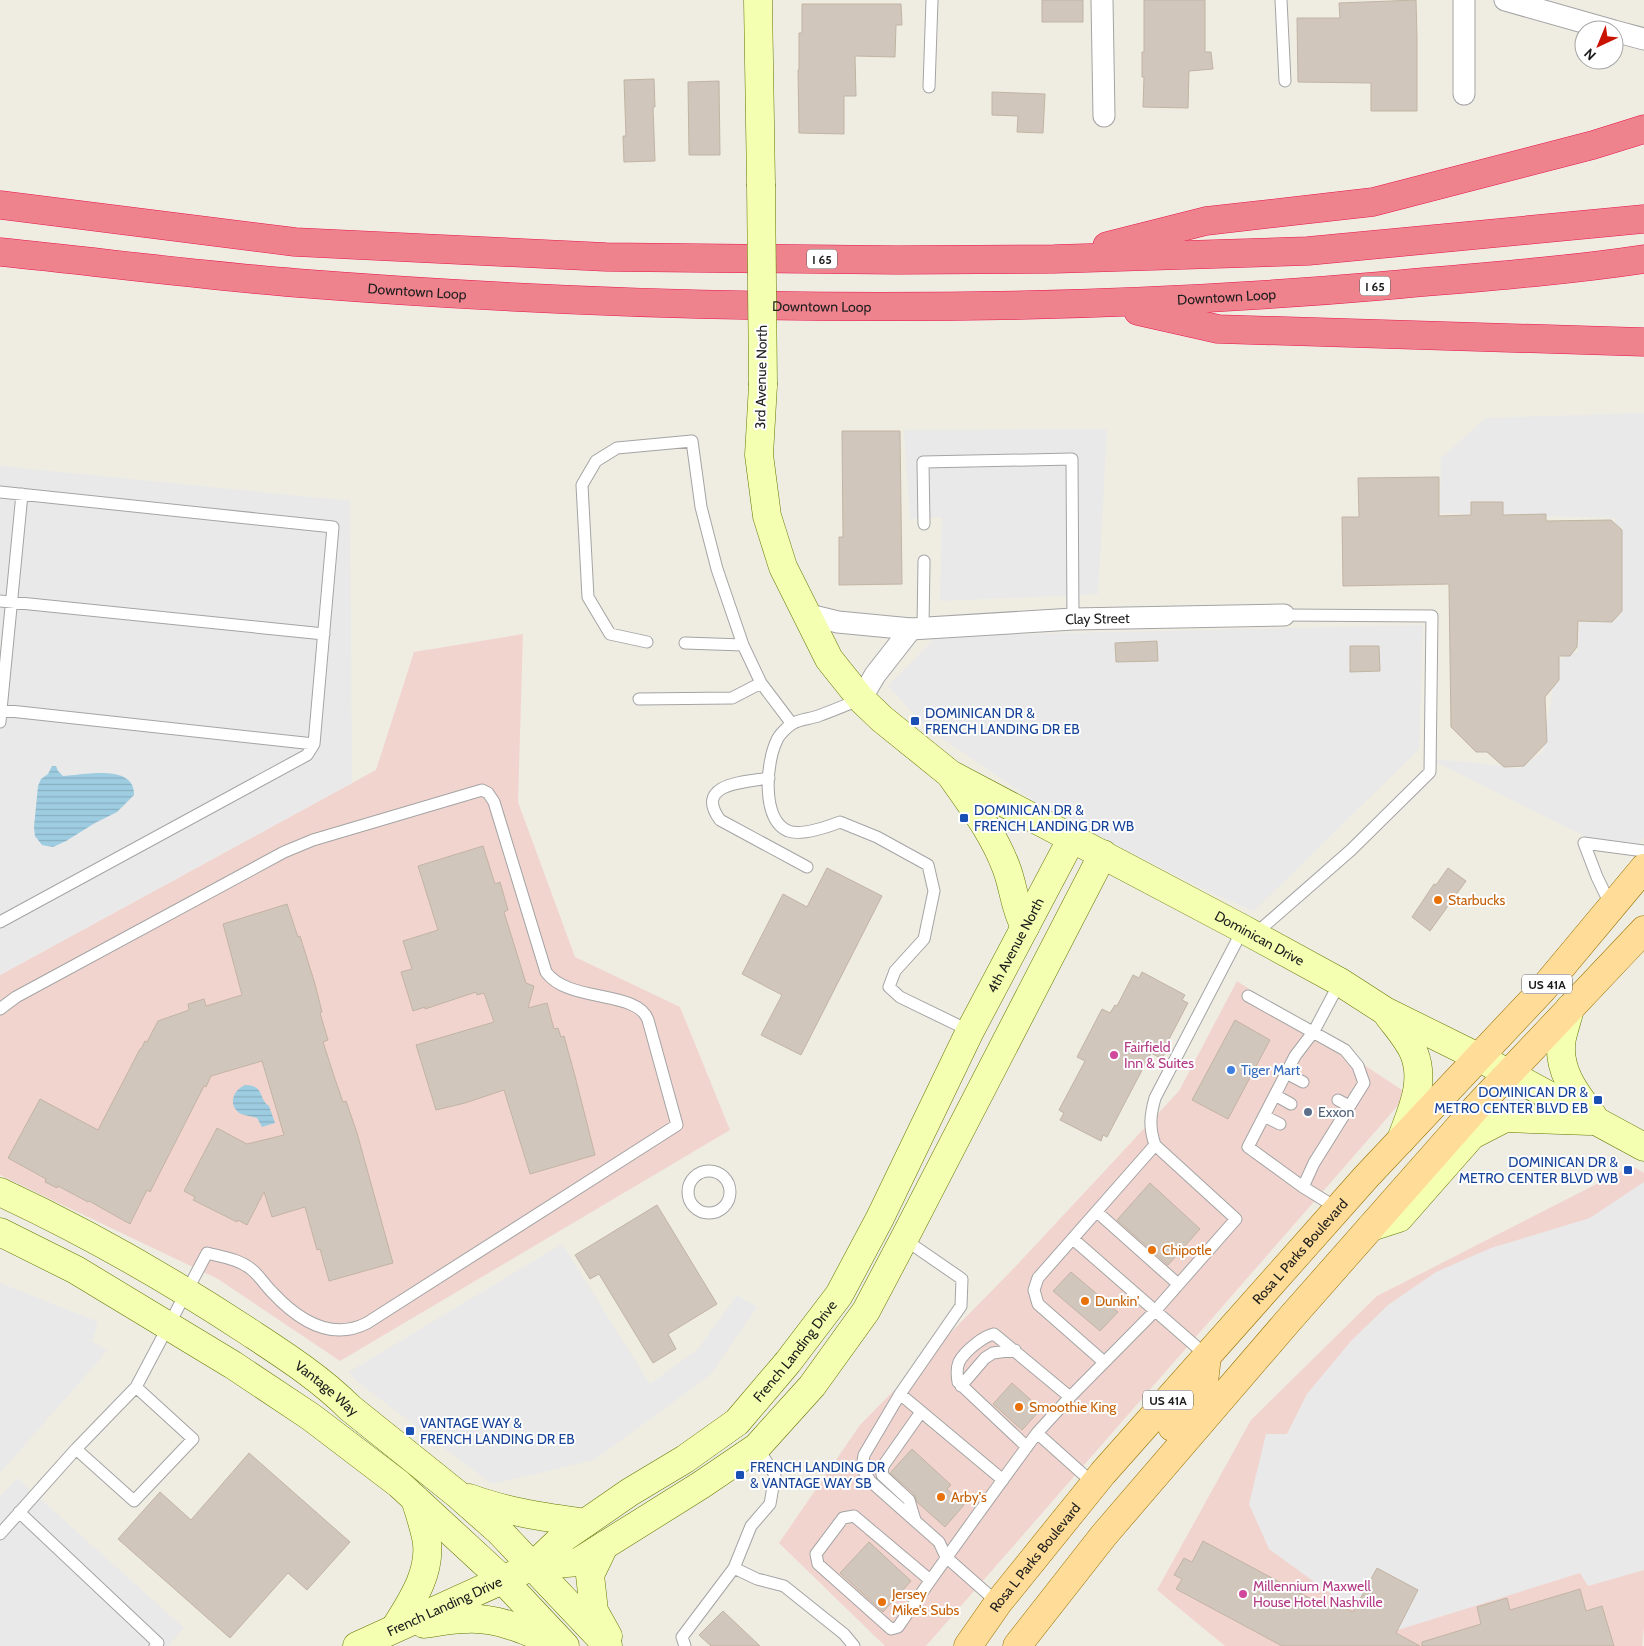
<svg xmlns="http://www.w3.org/2000/svg" width="1644" height="1646" font-family="Cabin,sans-serif">
<style>
.commercial{fill:#f2d4cf}
.parking{fill:#e9e9e9}
.water{fill:url(#water-rules)}
.building{fill:#d0c6bb;stroke:#c2b4a3}
.lines{fill:none;stroke-linecap:round;stroke-linejoin:round}
.lane-casing{stroke:#a4a4a4;stroke-width:13}
.street-casing{stroke:#a4a4a4;stroke-width:23}
.secondary-casing{stroke:#617800;stroke-width:29}
.primary-casing{stroke:#967200;stroke-width:29}
.highway-casing{stroke:#e8154a;stroke-width:29}
.lane{stroke:#fff;stroke-width:11}
.street{stroke:#fff;stroke-width:21}
.secondary{stroke:#f4ffb1;stroke-width:28}
.primary{stroke:#ffdc97;stroke-width:28}
.highway{stroke:#ee828d;stroke-width:28}
.secondary-bridge-casing{stroke:#617800;stroke-width:29;stroke-linecap:butt}
.secondary-bridge{stroke:#f4ffb1;stroke-width:28}
.transit-dot{fill:#1a4fb4;stroke:#fff;stroke-width:2}
.food-dot{fill:#e8710a;stroke:#fff;stroke-width:2}
.hotel-dot{fill:#d1479c;stroke:#fff;stroke-width:2}
.shop-dot{fill:#3f7fe0;stroke:#fff;stroke-width:2}
.service-dot{fill:#5c6f8a;stroke:#fff;stroke-width:2}
.labels{text-anchor:middle;dominant-baseline:central;stroke-width:4;stroke-linejoin:round;paint-order:stroke}
.shield{fill:#fff;stroke:#616161;stroke-width:1}
.shield-label{font-size:12px;font-weight:bold;fill:#1d1d1d}
.street-label{font-size:14px;fill:#1d1d1d;stroke:#fff}
.transit-label{font-size:14px;fill:#164399;stroke:#fff;text-anchor:start}
.food-label{font-size:14px;fill:#c56008;stroke:#fff;text-anchor:start}
.hotel-label{font-size:14px;fill:#b23c85;stroke:#fff;text-anchor:start}
.shop-label{font-size:14px;fill:#366cbe;stroke:#fff;text-anchor:start}
.service-label{font-size:14px;fill:#4e5e75;stroke:#fff;text-anchor:start}
</style>
<defs>
<pattern id="water-rules" width="6" height="5" patternUnits="userSpaceOnUse" patternTransform="scale(1.25)"><rect width="6" height="5" fill="#9ecce1"/><path d="M0 2.5h6" fill="none" stroke="#88afc1"/></pattern>
</defs>
<rect width="100%" height="100%" fill="#efece2"/>
<path class="commercial" d="M523,634L518,802L575,957L680,1007L730,1130L340,1361L218,1279L0,1175V975L376,770L414,652Z
M1237,981L1408,1094L926,1646H885L779,1543L860,1425L1016,1266L1179,1091Z
M1632,1166L1644,1173V1627L1642,1646H1225L1157,1590L1251,1420L1377,1296Z"/>
<path class="parking" d="M1644,413V837L1630,855L1617,852L1428,758L1520,768L1543,751L1557,660L1577,652L1580,620L1621,615L1615,518L1440,513L1441,458L1486,418Z
M1107,429L1098,594L940,601L942,517L910,519L904,430Z
M0,466L350,501L352,783L0,975V653L2,643L0,642Z
M1423,625L1419,749L1254,911L1218,896L1047,810L927,728L888,686L937,636Z
M1644,1182V1570L1588,1586L1580,1573L1398,1630L1335,1597L1269,1549L1249,1504L1266,1434H1287L1307,1394L1351,1341L1388,1305L1436,1272L1491,1248L1590,1218Z
M562,1244L650,1384L698,1349L737,1295L757,1307L710,1375L594,1460L492,1484L359,1383L349,1372Z
M0,1283L98,1322L92,1341L107,1351L0,1473Z
M17,1478L184,1628L168,1646H0V1497Z"/>
<path class="water" d="M52,766H56L58,771L63,776C84,775 135,763 134,795L117,812L95,823L66,841L53,847L42,845L35,836L34,827L38,786L41,779L48,774Z
M245,1085C265,1085 258,1099 269,1106L275,1123L262,1127L257,1118C252,1116 246,1116 241,1114C227,1106 233,1090 245,1085Z"/>
<path class="building" d="M1042,0H1083V22H1042Z
M1144,0H1205V52H1211L1213,69L1189,71L1188,108L1143,107L1144,77H1142V52H1144Z
M1416,0L1417,37V111H1371V83L1298,82L1297,18H1340L1339,3Z
M802,4H901L902,25H896L895,57L855,56L856,96H844V134L799,133L798,70H799V33H802Z
M654,79L655,107H653L655,161L624,162L623,136H626L624,80Z
M719,81L720,155H689L688,82Z
M992,92L1045,94L1043,133L1017,132L1018,116L992,115Z
M842,431H900L902,584L839,585V537H843Z
M1439,477V516L1471,515V502H1503V515L1546,514V521L1611,520L1622,530V611L1612,622L1578,621L1577,647L1570,656H1559V680L1545,697L1547,742L1524,766L1504,767L1487,752H1476L1451,727L1449,584L1343,586L1342,517H1359L1358,478Z
M1157,641L1158,661L1116,662L1115,643Z
M1350,646H1379L1380,671L1350,672Z
M483,846L495,884L500,882L508,910L504,912L526,983L534,986L528,1008L547,1003L554,1029L558,1028L561,1037L564,1036L575,1076L595,1155L530,1174L504,1090L465,1103L436,1110L416,1045L494,1022L484,993L477,995L476,992L425,1009V1007L413,1011L401,972L412,969L403,941L438,930L418,866Z
M827,868L882,896L801,1055L761,1035L782,995L742,974L783,894L807,907Z
M1448,868L1466,881L1430,931L1412,917L1434,884L1436,885Z
M287,904L298,937L300,936L315,984L322,1012L320,1013L328,1040L323,1042L336,1082L343,1102L346,1101L357,1133L393,1263L329,1281L320,1249L317,1250L305,1207L272,1217L264,1192L247,1225L238,1220L237,1222L193,1200L195,1197L184,1191L217,1128L247,1144L284,1135L262,1061L211,1076L206,1087L204,1086L150,1192L147,1190L130,1224L89,1201L88,1202L58,1186L57,1188L45,1182L46,1179L8,1158L40,1099L98,1130L140,1049H141L145,1041L147,1042L158,1021L189,1010L188,1004L204,999L206,1006L242,995L223,924Z
M1142,972L1185,995L1182,1000L1188,1003L1166,1045L1168,1047L1162,1059L1151,1053L1107,1137L1103,1135L1101,1141L1060,1120L1064,1113L1059,1110L1085,1061L1077,1057L1102,1009L1110,1013L1115,1005L1117,1006L1133,975L1139,978Z
M1235,1020L1270,1040L1228,1119L1192,1100Z
M1150,1183L1200,1229L1168,1265L1117,1220Z
M657,1205L717,1304L668,1334L676,1349L653,1363L599,1274L590,1279L575,1255Z
M1071,1272L1118,1312L1100,1331L1053,1291Z
M1012,1383L1041,1409L1022,1430L993,1404Z
M912,1449L951,1485L947,1489L964,1505L945,1527L917,1502L914,1494L890,1473Z
M249,1453L350,1542L307,1590L288,1573L230,1638L118,1539L160,1492L191,1520Z
M1203,1541L1328,1608L1332,1601L1353,1612L1377,1568L1418,1590L1396,1633L1420,1646H1282L1176,1589L1182,1579L1174,1575L1184,1558L1192,1562Z
M869,1542L911,1581L883,1612L840,1573Z
M1580,1589L1586,1611L1602,1606L1614,1646H1422V1642L1481,1624L1477,1607L1507,1598L1510,1610Z
M723,1611L760,1646H711L699,1635Z"/>
<g class="lines">
<g class="lane-casing">
<path id="lane" d="M1281,0L1285,81
M929,87L932,0
M0,492L333,527L314,744L1,710L0,722
M924,524L923,462L1072,459L1073,619
M0,601L324,634
M923,627L924,561
M647,642L610,634L588,597L582,485L596,461L617,448L692,441L701,507L717,569L743,645
M685,643L743,645L761,683
M639,699L732,698L761,683L792,724
M861,699C846,705 832,711 818,716C810,719 799,719 792,724C787,727 779,735 777,740C766,762 761,819 788,831C802,836 827,827 840,822L877,837L928,865L934,891L924,939L895,971L889,987L900,997L970,1031
M1,710L22,494
M769,778C746,782 693,783 720,820L807,867
M1611,906L1597,877L1584,843L1644,851
M0,922L307,755L314,744
M1254,935L1351,850L1430,772L1432,616L1284,615
M1248,996L1345,1050L1358,1066L1364,1083L1314,1163L1303,1187
M0,1009L16,997L284,852L313,840L482,790L488,793L494,802L546,972C568,1003 638,990 648,1020L677,1125L367,1323C330,1342 297,1319 272,1292C264,1284 259,1275 251,1269C239,1259 222,1257 207,1253L136,1387L76,1449L0,1534
M1286,1073L1303,1082
M1275,1095L1291,1104
M1338,1100L1349,1106
M1264,1116L1280,1124
M688 1192a21 21 0 1 1 42 0a21 21 0 1 1-42 0Z
M1337,1208L1303,1187L1248,1147L1295,1056L1314,1031L1340,982
M1097,1212L1178,1284
M904,1239L962,1279L961,1306L900,1394L864,1455L862,1468L870,1481L939,1542L946,1557L998,1603
M1073,1239L1207,1356
M1104,1362L1038,1304L1034,1290L1038,1278L1155,1145
M961,1386L985,1358L993,1353L1015,1350
M900,1394L1003,1480
M1037,1433L1070,1397L1155,1311L1236,1219L1155,1145C1149,1127 1150,1116 1155,1098L1243,929
M1027,1447L958,1382C957,1376 956,1369 959,1362C964,1352 983,1336 994,1334L1070,1397
M76,1449L134,1501L193,1439L136,1387
M19,1512L158,1643L155,1646
M915,1520L909,1500L882,1475L883,1466L921,1412
M734,1568L757,1579L784,1586L844,1634L854,1646
M930,1580L854,1516L843,1518L816,1554L818,1564L891,1629L898,1627C943,1561 990,1497 1037,1433L1094,1484
M685,1646L682,1637L734,1568L751,1526L770,1504L775,1475L757,1447"/>
</g>
<g class="street-casing">
<g id="street">
<path d="M1102,0L1104,116"/>
<path d="M1505,0L1611,30"/>
<path d="M1614,31L1644,39"/>
<path d="M1464,94V0"/>
<path id="s1" d="M805,614L838,622L911,629L1073,619L1284,615"/>
<path d="M861,699L875,675L911,629"/>
</g>
</g>
<g class="secondary-casing">
<g id="secondary">
<path d="M758,0L761,184"/>
<path id="s2" d="M763,385L759,455L767,516L783,567L829,659L861,699L882,719L950,774L1243,929L1340,982L1385,1011L1478,1057L1644,1147"/>
<path d="M952,777C973,807 993,833 1006,867C1014,887 1014,907 1025,927"/>
<path d="M1570,1008C1568,1018 1564,1028 1562,1038C1556,1069 1576,1094 1593,1116"/>
<path d="M1388,1015C1397,1027 1408,1039 1414,1053C1426,1083 1411,1112 1401,1140"/>
<path id="s3" d="M0,1192C86,1232 170,1280 249,1332C284,1355 320,1378 350,1408L457,1494L500,1532L608,1646"/>
<path d="M1371,1227L1399,1218L1472,1135L1505,1118L1590,1121"/>
<path d="M0,1232L76,1270L233,1365L311,1417L399,1484L502,1579L565,1646"/>
<path d="M469,1498C507,1512 545,1517 585,1523"/>
<path d="M604,1546L590,1575L594,1611L608,1636"/>
<path id="s4" d="M533,1566L559,1541L630,1492L685,1459L737,1422L788,1362L839,1295L880,1218L970,1031L1072,838"/>
<path d="M424,1624C438,1622 452,1619 466,1619C498,1617 530,1632 559,1645"/>
<path d="M395,1628C412,1601 433,1570 426,1537C423,1524 419,1511 415,1499"/>
<path id="s5" d="M357,1646L533,1566L578,1562L701,1485L757,1447L812,1386L866,1311L904,1239L1103,854"/>
</g>
</g>
<g class="primary-casing">
<g id="primary">
<path d="M1172,1427L1203,1391L1207,1356"/>
<path id="s6" d="M968,1646L998,1603L1103,1473L1366,1177L1543,989L1644,868"/>
<path d="M1017,1646L1104,1535L1288,1321L1475,1109L1644,930"/>
</g>
</g>
<g class="highway-casing">
<g id="highway">
<path d="M0,205L295,242L606,257L897,260L1054,259L1308,251L1644,219"/>
<path d="M1107,246L1206,221L1373,202L1593,145L1644,129"/>
<path id="s7" d="M0,252C99,262 198,275 297,283C657,311 1020,317 1380,286C1468,278 1557,272 1644,259"/>
<path d="M1138,311L1218,329L1644,342"/>
</g>
</g>
<use href="#lane" class="lane"/>
<use href="#street" class="street"/>
<use href="#secondary" class="secondary"/>
<use href="#primary" class="primary"/>
<use href="#highway" class="highway"/>
<g class="secondary-bridge-casing">
<path id="secondary-bridge" d="M761,184L763,385"/>
</g>
<use href="#secondary-bridge" class="secondary-bridge"/>
</g>
<g class="transit-dot">
<rect x="910" y="716" width="10" height="10" rx="2.5"/>
<rect x="959" y="813" width="10" height="10" rx="2.5"/>
<rect x="1593" y="1095" width="10" height="10" rx="2.5"/>
<rect x="1623" y="1165" width="10" height="10" rx="2.5"/>
<rect x="405" y="1426" width="10" height="10" rx="2.5"/>
<rect x="735" y="1470" width="10" height="10" rx="2.5"/>
</g>
<g class="food-dot">
<circle cx="1438" cy="900" r="5"/>
<circle cx="1152" cy="1250" r="5"/>
<circle cx="1085" cy="1301" r="5"/>
<circle cx="1019" cy="1407" r="5"/>
<circle cx="941" cy="1497" r="5"/>
<circle cx="882" cy="1602" r="5"/>
</g>
<g class="hotel-dot">
<circle cx="1114" cy="1055" r="5"/>
<circle cx="1243" cy="1594" r="5"/>
</g>
<circle class="shop-dot" cx="1231" cy="1070" r="5"/>
<circle class="service-dot" cx="1308" cy="1112" r="5"/>
<g class="labels">
<g class="shield">
<rect x="807" y="249.5" width="30" height="19" rx="4"/>
<rect x="1360" y="276.5" width="30" height="19" rx="4"/>
<rect x="1522" y="974.5" width="50" height="19" rx="4"/>
<rect x="1143" y="1390.5" width="50" height="19" rx="4"/>
</g>
<g class="shield-label">
<text x="822" y="259">I 65</text>
<text x="1375" y="286">I 65</text>
<text x="1547" y="984">US 41A</text>
<text x="1168" y="1400">US 41A</text>
</g>
<g class="street-label">
<text stroke="none"><textPath href="#s7" startOffset="419">Downtown Loop</textPath></text>
<text stroke="none"><textPath href="#s7" startOffset="1229">Downtown Loop</textPath></text>
<text stroke="none"><textPath href="#s7" startOffset="824">Downtown Loop</textPath></text>
<text transform="translate(761 377) rotate(-89)">3rd Avenue North</text>
<text stroke="none"><textPath href="#s1" startOffset="294">Clay Street</textPath></text>
<text stroke="none"><textPath href="#s2" startOffset="806">Dominican Drive</textPath></text>
<text stroke="none"><textPath href="#s4" startOffset="805">4th Avenue North</textPath></text>
<text stroke="none"><textPath href="#s6" startOffset="516">Rosa L Parks Boulevard</textPath></text>
<text stroke="none"><textPath href="#s4" startOffset="342">French Landing Drive</textPath></text>
<text stroke="none"><textPath href="#s3" startOffset="382">Vantage Way</textPath></text>
<text stroke="none"><textPath href="#s6" startOffset="111">Rosa L Parks Boulevard</textPath></text>
<text stroke="none"><textPath href="#s5" startOffset="96">French Landing Drive</textPath></text>
</g>
<g class="transit-label">
<text x="925" y="713">DOMINICAN DR &amp;<tspan x="925" dy="16">FRENCH LANDING DR EB</tspan></text>
<text x="974" y="810">DOMINICAN DR &amp;<tspan x="974" dy="16">FRENCH LANDING DR WB</tspan></text>
<text x="1588" y="1092" text-anchor="end">DOMINICAN DR &amp;<tspan x="1588" dy="16">METRO CENTER BLVD EB</tspan></text>
<text x="1618" y="1162" text-anchor="end">DOMINICAN DR &amp;<tspan x="1618" dy="16">METRO CENTER BLVD WB</tspan></text>
<text x="420" y="1423">VANTAGE WAY &amp;<tspan x="420" dy="16">FRENCH LANDING DR EB</tspan></text>
<text x="750" y="1467">FRENCH LANDING DR<tspan x="750" dy="16">&amp; VANTAGE WAY SB</tspan></text>
</g>
<g class="food-label">
<text x="1448" y="900">Starbucks</text>
<text x="1162" y="1250">Chipotle</text>
<text x="1095" y="1301">Dunkin'</text>
<text x="1029" y="1407">Smoothie King</text>
<text x="951" y="1497">Arby's</text>
<text x="892" y="1594">Jersey<tspan x="892" dy="16">Mike's Subs</tspan></text>
</g>
<g class="hotel-label">
<text x="1124" y="1047">Fairfield<tspan x="1124" dy="16">Inn &amp; Suites</tspan></text>
<text x="1253" y="1586">Millennium Maxwell<tspan x="1253" dy="16">House Hotel Nashville</tspan></text>
</g>
<g class="shop-label">
<text x="1241" y="1070">Tiger Mart</text>
</g>
<g class="service-label">
<text x="1318" y="1112">Exxon</text>
</g>
</g>
<g transform="translate(1599 45) rotate(224)"><circle r="24" fill="#ffffff" stroke="#a5a5a5"/>
<path d="M0-4L9 19L0 12L-9 19Z" fill="#ca1200"/>
<text y="-8" font-size="14" font-weight="bold" text-anchor="middle" fill="#1d1d1d">N</text>
</g>
</svg>
